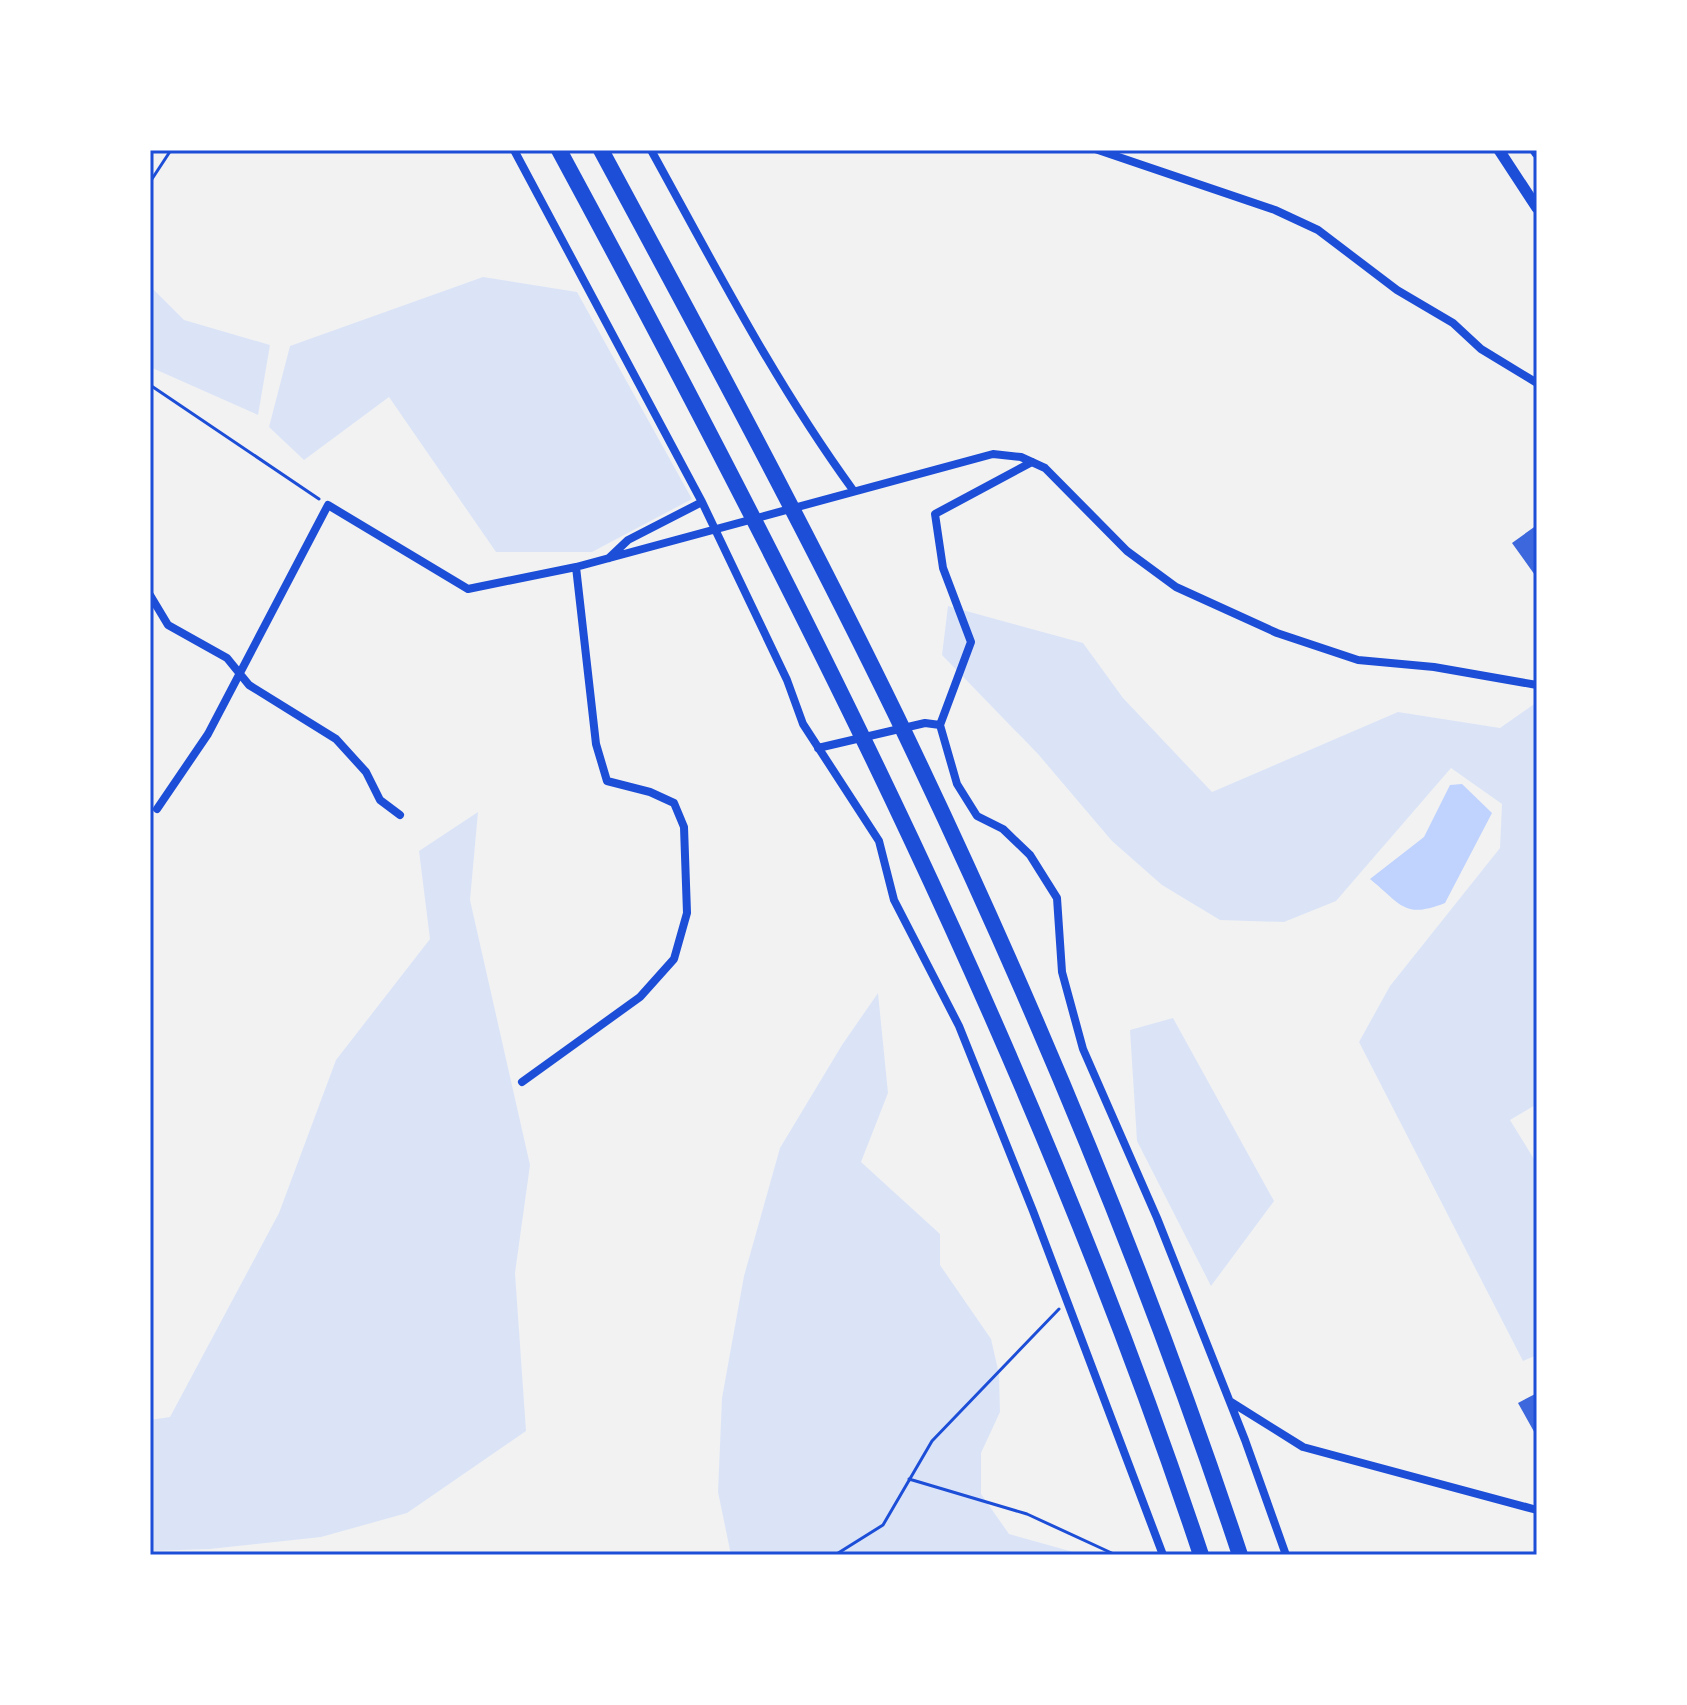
<svg xmlns="http://www.w3.org/2000/svg" width="1687" height="1705" font-family="Poppins,sans-serif">
<style>
.green{fill:#dbe4f7}
.water{fill:#bfd3fe}
.building{fill:#3d67dc}
.lines{fill:none;stroke-linecap:round;stroke-linejoin:round}
.path{stroke:#1d4ed8;stroke-width:3}
.minor{stroke:#1d4ed8;stroke-width:8}
.tertiary{stroke:#1d4ed8;stroke-width:11}
.motorway{stroke:#1d4ed8;stroke-width:16}
.neatline{fill:none;stroke:#1d4ed8;stroke-width:3}
</style>
<rect width="100%" height="100%" fill="#f2f2f2"/>
<path class="green" d="M483,277L577,292L692,499L592,552H496L389,397L304,460L269,427L290,346Z
M150,286L184,320L270,345L258,415L150,367Z
M948,606L1083,643L1123,698L1212,792L1398,712L1500,728L1537,702V1104L1510,1120L1537,1164V1355L1523,1361L1359,1042L1390,986L1500,848L1502,804L1451,768L1336,901L1284,922L1220,920L1162,885L1112,841L1038,754L942,655Z
M478,812L470,900L530,1165L515,1273L526,1431L407,1513L321,1537L210,1549L150,1551V1420L170,1417L279,1213L336,1060L430,939L419,851Z
M878,993L888,1093L861,1162L940,1234V1265L991,1339L999,1374L1000,1412L981,1453V1494L1009,1534L1084,1555H731L718,1492L722,1398L744,1276L780,1148L842,1045Z
M1173,1018L1274,1201L1211,1286L1137,1141L1130,1030Z"/>
<path class="water" d="M1462,784L1492,813L1445,903C1404,919 1402,905 1370,879L1424,837L1450,785Z"/>
<path class="building" d="M1537,525V578L1512,543Z
M1537,1393V1437L1518,1403Z"/>
<g class="lines">
<path class="path" d="M150,182L171,150
M150,385L319,499
M909,1479L1027,1514L1116,1555
M835,1555L883,1525L932,1441L1059,1309"/>
<path class="minor" d="M514,150L702,502L787,680L803,724L879,841L894,900L959,1026L1033,1211L1163,1555
M651,150C715,266 775,383 853,490
M1098,150L1275,210L1318,230L1397,290L1453,323L1481,349L1537,383
M1032,462L935,514L943,568L971,642L940,725L957,784L977,816L1003,829L1030,855L1057,898L1062,972L1083,1049L1157,1218L1245,1440L1286,1555
M609,558L628,540L702,502
M150,595L168,625L227,658L249,685L336,739L366,772L380,800L400,815
M818,748L925,723L940,725
M157,809L208,734L328,505L468,589L576,567
M522,1082L640,997L674,959L687,913L684,827L674,803L650,792L607,781L596,744L576,567L993,454L1021,457L1045,468L1127,551L1176,587L1277,633L1358,660L1434,667L1537,685
M1231,1402L1303,1447L1537,1510"/>
<path class="tertiary" d="M1499,150L1537,208
M1535,150L1537,153"/>
<path class="motorway" d="M559,150C804,603 1038,1064 1201,1555
M601,150C702,337 803,524 896,715C1027,987 1145,1268 1240,1555"/>
</g>
<rect width="1687" height="1705" fill="none" stroke="#ffffff" stroke-width="304"/>
<rect x="152" y="152" width="1383" height="1401" class="neatline"/>
</svg>
